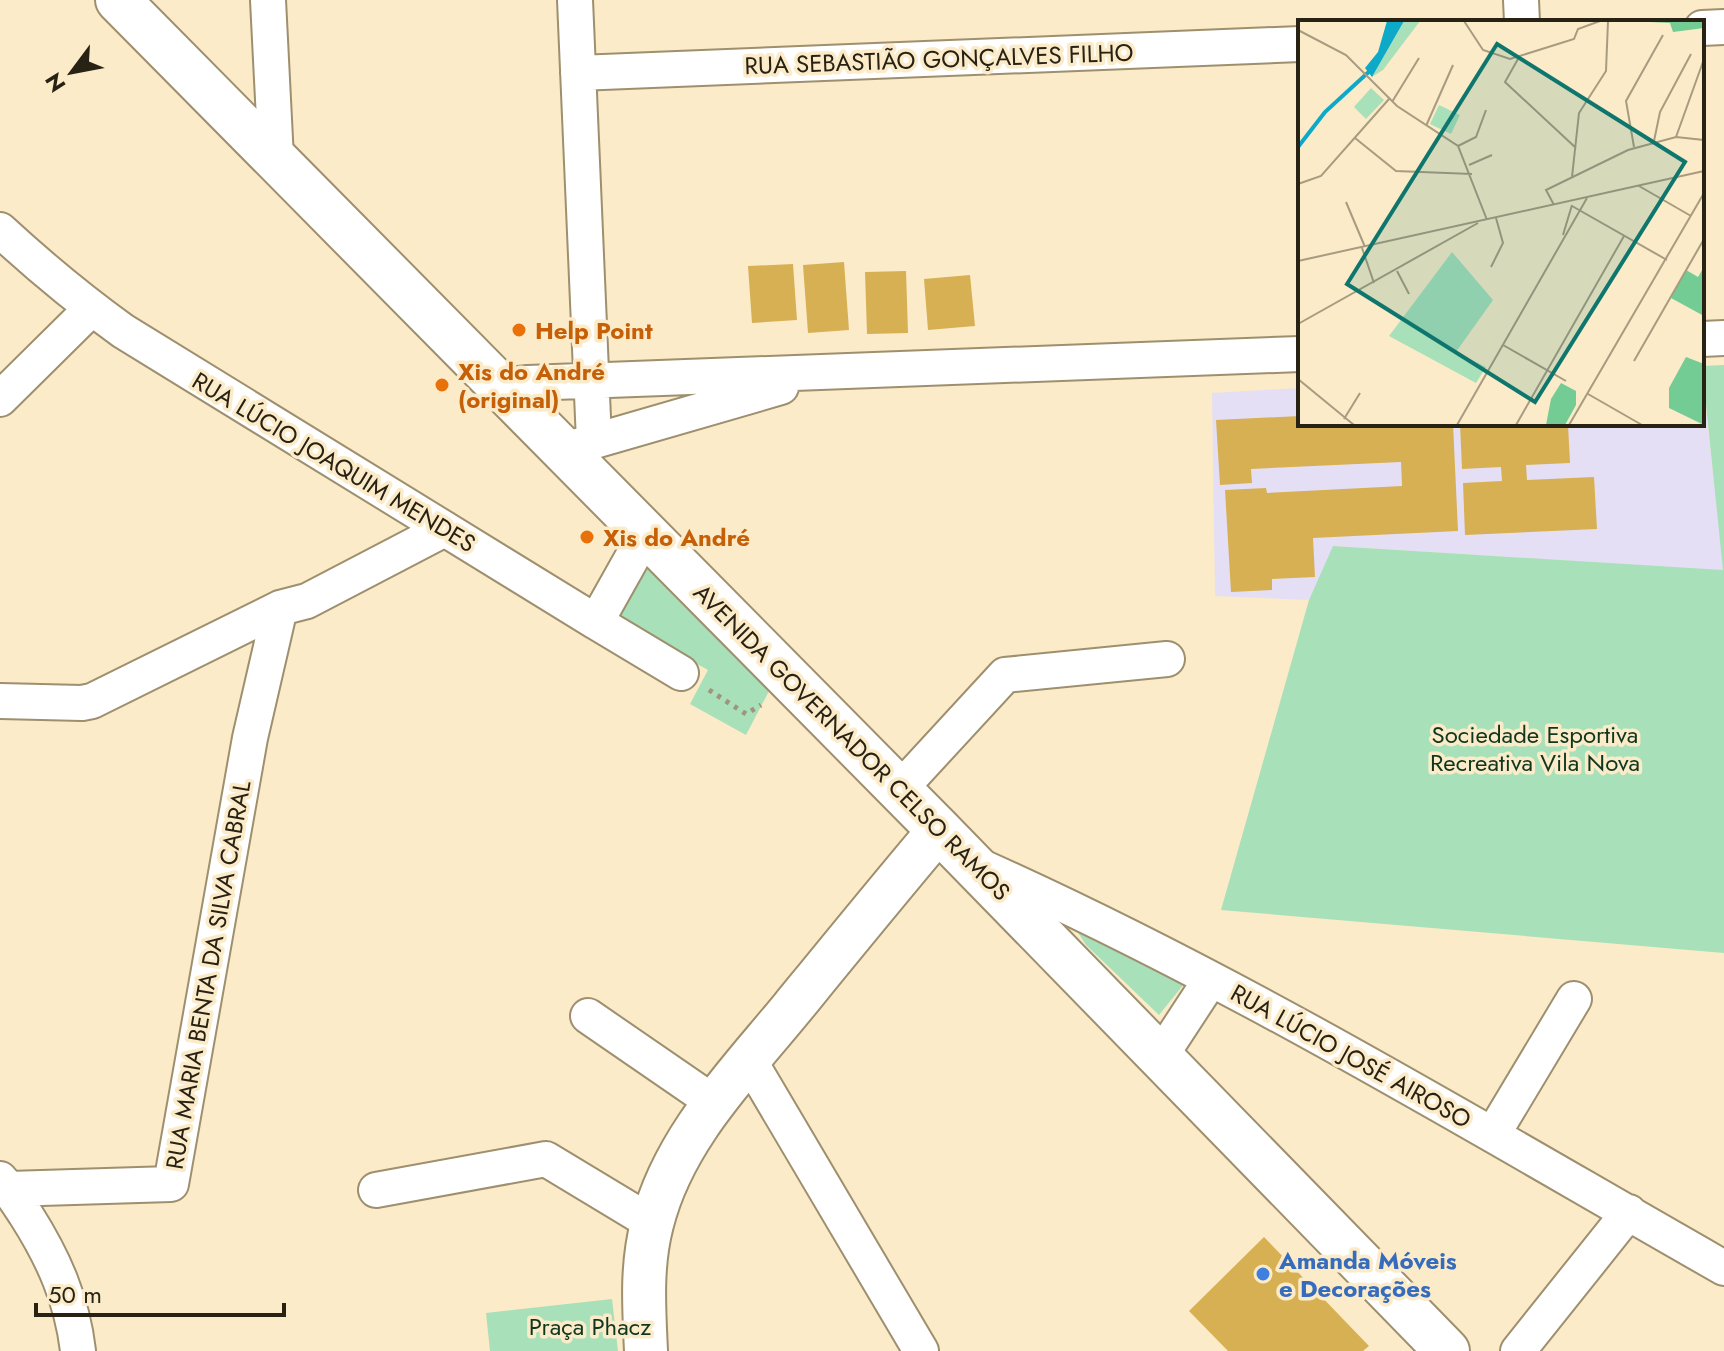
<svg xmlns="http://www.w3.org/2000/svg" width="1724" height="1351" font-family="Jost,sans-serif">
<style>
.industrial{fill:#e4dff5}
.green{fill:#a8e0ba}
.building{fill:#d7b054}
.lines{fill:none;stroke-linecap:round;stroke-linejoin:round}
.minor-casing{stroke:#9e8f6e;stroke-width:38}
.tertiary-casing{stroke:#9e8f6e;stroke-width:46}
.secondary-casing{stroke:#9e8f6e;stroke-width:48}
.path{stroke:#a0947b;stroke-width:5;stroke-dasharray:4 6;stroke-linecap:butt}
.minor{stroke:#fff;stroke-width:34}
.tertiary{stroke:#fff;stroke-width:42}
.secondary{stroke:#fff;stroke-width:44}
.food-dot{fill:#e8710a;stroke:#fbebc8;stroke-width:3}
.shop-dot{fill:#3f7fe0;stroke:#fbebc8;stroke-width:3}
.labels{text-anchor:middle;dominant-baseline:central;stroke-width:7;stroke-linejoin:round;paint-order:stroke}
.street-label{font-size:24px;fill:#282215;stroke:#fbebc8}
.food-label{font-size:24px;font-weight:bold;fill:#c56008;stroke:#fbebc8;text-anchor:start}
.park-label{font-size:24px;fill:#0f361f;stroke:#fbebc8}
.shop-label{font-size:24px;font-weight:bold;fill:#366cbe;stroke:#fbebc8;text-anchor:start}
.inset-river{fill:none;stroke:#0caac8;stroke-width:4}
.inset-road{fill:none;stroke:#a79b80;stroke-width:2}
.view{fill:#0f766e;fill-opacity:0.15;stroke:#0f766e;stroke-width:4}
.inset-edge{fill:none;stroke:#282215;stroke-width:4}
</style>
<rect width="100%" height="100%" fill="#fbebc8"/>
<path class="industrial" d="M1702,374L1724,571L1334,546L1309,600L1215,596L1212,393L1300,388V424H1702Z"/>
<path class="green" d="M1724,365V953L1221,910L1309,600L1333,546L1723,570L1702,366Z
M647,567L769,691L746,735L690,704L708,670L618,620Z
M1075,928L1091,934L1184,984L1159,1015L1086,945Z
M612,1299L618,1351H490L486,1313Z"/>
<path class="building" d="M844,262L849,330L808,333L803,265Z
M793,264L797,320L752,323L748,266Z
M906,271L908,333L867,334L865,272Z
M970,275L975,326L928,330L924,279Z
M1300,416V424H1453L1458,531L1313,538L1315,577L1272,579V590L1231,592L1225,490L1266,488L1267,493L1402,486L1401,462L1251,469L1252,483L1220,485L1216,420Z
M1460,424H1568L1570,463L1526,465L1527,480L1594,477L1597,529L1465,535L1463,483L1502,481L1501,467L1462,469Z
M1264,1237L1369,1346L1363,1351H1228L1189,1311Z"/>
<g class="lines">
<g class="minor-casing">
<path id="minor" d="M268,0L276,159
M575,0L594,441
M1521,0L1522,22
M1702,28L1724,27
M578,73L1300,44
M0,230C39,266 80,300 123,331L596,622L646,533
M1702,339L1724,338
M500,386L528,383L1300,354
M0,399L92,308
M574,447L781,387
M596,622L681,673
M0,701L82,703L92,701L280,608L307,601L445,529
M899,790L1005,675L1167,659
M982,867C1239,982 1480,1129 1724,1268
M588,1016L713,1102
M1160,1057L1211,979
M749,1060L921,1351
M1493,1134L1574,999
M0,1179C10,1190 18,1203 26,1215C54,1259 72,1300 78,1351
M9,1189L171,1184L250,738L280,608
M376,1190L546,1159L652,1223
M1518,1351L1629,1212"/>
</g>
<g class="tertiary-casing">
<path id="tertiary" d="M646,1351C644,1308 641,1266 652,1224C673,1139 738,1074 792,1008C841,948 889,889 939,830"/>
</g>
<g class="secondary-casing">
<path id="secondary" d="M118,0L939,830L1447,1351"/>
</g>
<path class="path" d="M709,690L746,714L761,705"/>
<use href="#minor" class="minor"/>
<use href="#tertiary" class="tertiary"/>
<use href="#secondary" class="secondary"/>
</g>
<g class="food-dot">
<circle cx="519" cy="330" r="8"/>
<circle cx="442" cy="385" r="8"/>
<circle cx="587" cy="537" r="8"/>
</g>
<circle class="shop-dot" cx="1263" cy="1274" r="8"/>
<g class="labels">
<g class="street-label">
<text transform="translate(939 59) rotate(-2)">RUA SEBASTIÃO GONÇALVES FILHO</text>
<text transform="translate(334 462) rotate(31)">RUA LÚCIO JOAQUIM MENDES</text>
<text transform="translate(852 742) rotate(45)">AVENIDA GOVERNADOR CELSO RAMOS</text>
<text transform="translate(208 975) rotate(-80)">RUA MARIA BENTA DA SILVA CABRAL</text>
<text transform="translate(1351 1056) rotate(29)">RUA LÚCIO JOSÉ AIROSO</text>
</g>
<g class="food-label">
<text x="535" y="330">Help Point</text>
<text x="458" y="371">Xis do André<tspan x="458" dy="28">(original)</tspan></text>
<text x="603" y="537">Xis do André</text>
</g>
<g class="park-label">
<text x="1535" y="734">Sociedade Esportiva<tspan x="1535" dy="28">Recreativa Vila Nova</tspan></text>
<text x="590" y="1326">Praça Phacz</text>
</g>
<g class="shop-label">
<text x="1279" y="1260">Amanda Móveis<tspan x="1279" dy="28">e Decorações</tspan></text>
</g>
</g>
<g transform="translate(1298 20)">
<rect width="406" height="406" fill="#fbebc8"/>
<path d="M106,1H122L85,50L74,57ZM73,68L86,80L68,99L56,87ZM141,85L162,95L153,114L132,104ZM154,232L195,280L158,332L188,347L178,363L91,316Z" fill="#a8e0ba"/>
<path d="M332,1H406V8L375,12L372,3ZM406,247V296L373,278L388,250L400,257ZM388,337L406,344V405L371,388V368ZM263,363L278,371V385L267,405H248L253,379Z" fill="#72cc93"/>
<path d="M89,1H106L74,57L67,48L80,32Z" fill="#0caac8"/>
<path class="inset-river" d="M0,127L27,92L75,48"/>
<path class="inset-road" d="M166,1L185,30L212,39L276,19L280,9L302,1M0,10L48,35L99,86L160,126L189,200M220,39L207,62L278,128M94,82L121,38M128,106L155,45M378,117L406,39M57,118L98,151L174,154M356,121L362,92L393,34M160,126L178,117L188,90M336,127L328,81L365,15M171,145L194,135M274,157L281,93L308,51L310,1M0,164L23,156L91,79M341,166L393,196M48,182L67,227M256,185L248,170L330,130L378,117L406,120M274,186L369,240M265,215L274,185M64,228L76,263M0,241L406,151M193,247L205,223L198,198M99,251L111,274M0,304L180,203M205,325L268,361M336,341L406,219M0,359L56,405M290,374L344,405M46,399L62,373M159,405L289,178M218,405L326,216M271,405L406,173"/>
<path class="view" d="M199,24L387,142L237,382L49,264Z"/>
<rect width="406" height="406" class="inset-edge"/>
</g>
<g transform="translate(72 72) rotate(238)" stroke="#fbebc8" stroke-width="6" paint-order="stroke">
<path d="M0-6L14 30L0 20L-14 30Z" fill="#282215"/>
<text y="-12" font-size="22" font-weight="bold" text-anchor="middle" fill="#282215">N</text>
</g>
<path d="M36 1303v12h248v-12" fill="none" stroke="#282215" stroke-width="4"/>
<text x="48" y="1303" font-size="24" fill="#282215" stroke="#fbebc8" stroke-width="6" paint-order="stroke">50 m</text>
</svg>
